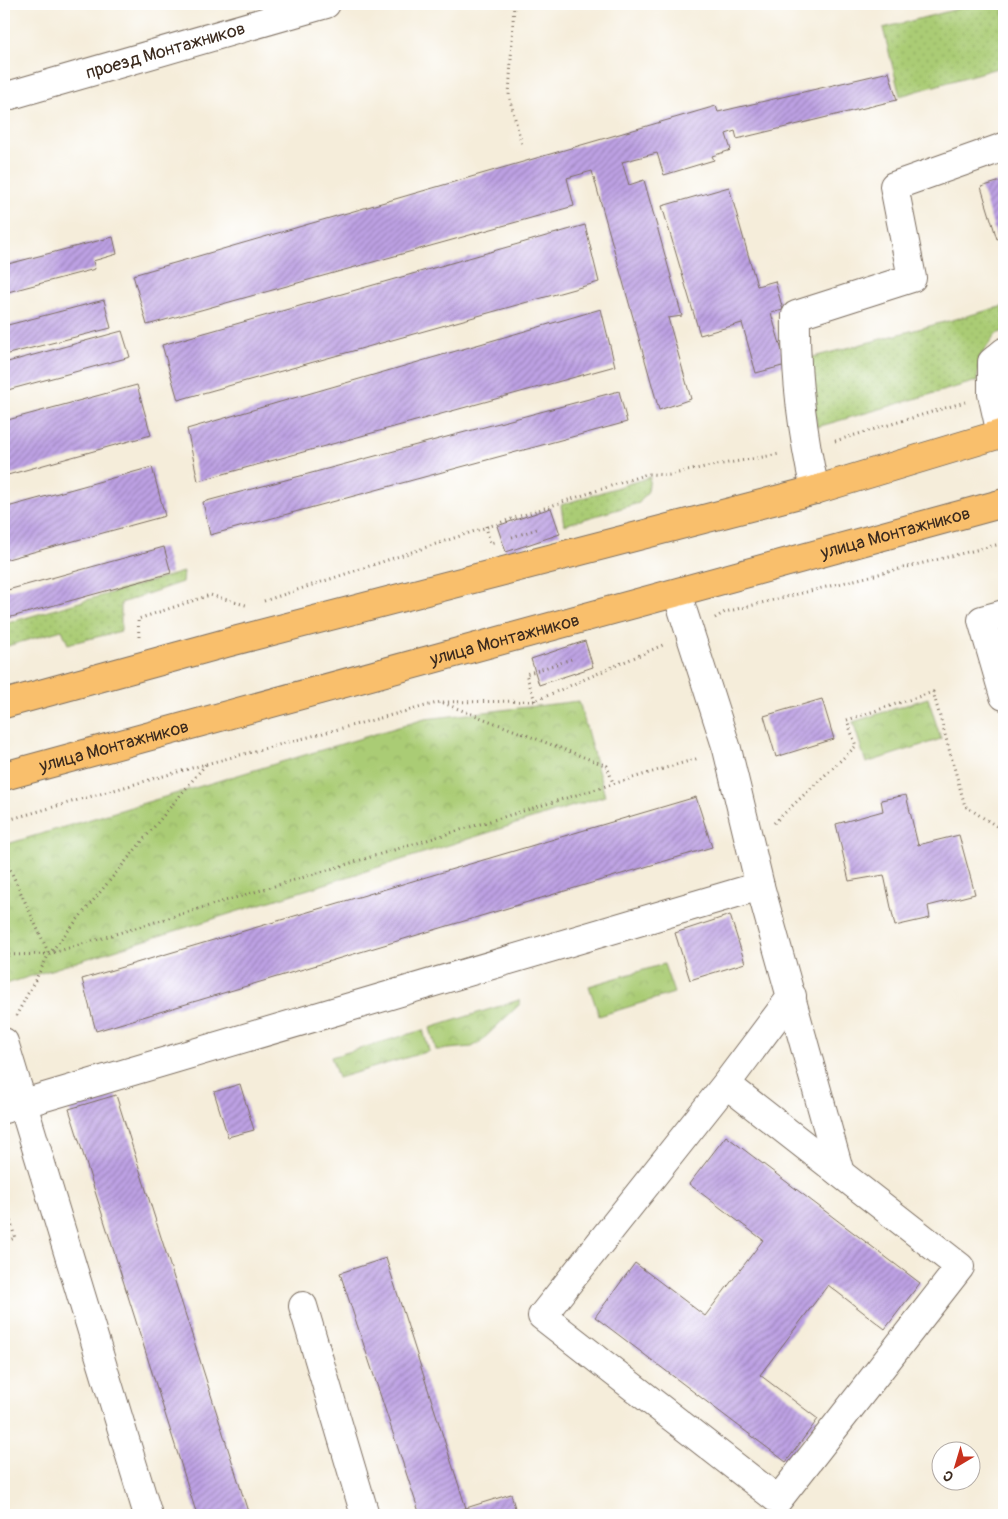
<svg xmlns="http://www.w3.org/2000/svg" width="1008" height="1519" font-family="Pangolin,sans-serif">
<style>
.grass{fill:url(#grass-dots);stroke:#727b4a}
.park{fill:url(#park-crowns);stroke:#727b4a}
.building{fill:url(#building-hatch)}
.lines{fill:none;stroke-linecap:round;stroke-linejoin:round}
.minor-casing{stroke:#7c6e60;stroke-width:30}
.major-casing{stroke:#7c6e60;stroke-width:30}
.path{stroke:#7c6e60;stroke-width:3;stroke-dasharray:1 4;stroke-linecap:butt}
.minor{stroke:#fff;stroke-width:28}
.major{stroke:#f9bf6c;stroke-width:28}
.labels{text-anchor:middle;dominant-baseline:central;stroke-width:4;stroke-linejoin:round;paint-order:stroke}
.street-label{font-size:18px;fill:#3b2a1e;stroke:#fff}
</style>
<defs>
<pattern id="grass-dots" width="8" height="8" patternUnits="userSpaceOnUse" patternTransform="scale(1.25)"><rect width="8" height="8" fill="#aacc75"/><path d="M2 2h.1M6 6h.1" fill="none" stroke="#93af65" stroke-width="1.8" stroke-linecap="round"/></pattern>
<pattern id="park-crowns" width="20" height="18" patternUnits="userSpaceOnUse" patternTransform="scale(1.25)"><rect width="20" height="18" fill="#aacc75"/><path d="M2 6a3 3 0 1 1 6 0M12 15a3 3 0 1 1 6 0" fill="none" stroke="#93af65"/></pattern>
<pattern id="building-hatch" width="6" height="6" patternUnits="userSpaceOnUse" patternTransform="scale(1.25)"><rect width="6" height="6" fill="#bda1e4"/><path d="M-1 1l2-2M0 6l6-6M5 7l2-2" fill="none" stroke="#9b83b8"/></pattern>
</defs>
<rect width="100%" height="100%" fill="#fff"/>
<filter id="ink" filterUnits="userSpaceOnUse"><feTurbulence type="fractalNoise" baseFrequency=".02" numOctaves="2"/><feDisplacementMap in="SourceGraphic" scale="10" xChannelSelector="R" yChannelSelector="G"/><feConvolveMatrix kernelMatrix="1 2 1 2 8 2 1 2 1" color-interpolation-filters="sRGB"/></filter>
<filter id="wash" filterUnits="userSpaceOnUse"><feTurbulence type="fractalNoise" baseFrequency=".0096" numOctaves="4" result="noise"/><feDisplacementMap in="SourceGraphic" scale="20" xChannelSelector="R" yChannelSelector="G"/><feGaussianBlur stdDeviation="1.12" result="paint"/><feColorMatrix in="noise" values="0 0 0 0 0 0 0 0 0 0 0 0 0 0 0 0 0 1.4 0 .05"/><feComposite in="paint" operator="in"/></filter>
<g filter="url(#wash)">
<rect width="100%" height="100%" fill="#f5edda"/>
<path class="grass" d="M977,4H1004V66L900,96L883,28Z
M1004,306V331L996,334L980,357L977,381L817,427L806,359Z
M650,477L648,491L639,503L564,525L561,505Z
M183,572L182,582L121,603V631L68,644L62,630L4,647V624Z"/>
<path class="park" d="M928,698L941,739L866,763L853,722Z
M579,701L605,796L6,984L4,978V845L425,719Z
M664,964L674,993L599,1016L589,986Z
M519,1000L520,1004L479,1043L472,1047L436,1050L430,1028Z
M423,1030L429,1051L338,1078L331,1057Z"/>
<g id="blocks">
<path class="building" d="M889,72L897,100L737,139L735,131L726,134L731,150L712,156L714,160L664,175L657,153L622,162L629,185L644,180L682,316L668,318L691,399L659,410L592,171L567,178L574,206L147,325L133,275L716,106L718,112Z
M1004,180V237L997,239L981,187Z
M729,187L757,286L775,281L783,310L771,313L786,365L756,373L742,323L700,335L662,206Z
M585,225L599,282L178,400L162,345Z
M113,237L117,254L93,261L95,269L4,293V265Z
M104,300L111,328L4,355V326Z
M601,309L615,366L198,481L187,429Z
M122,331L130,357L4,391V363Z
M137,385L151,435L4,476V421Z
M619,391L627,422L210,535L203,502Z
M152,467L165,516L4,560V508Z
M551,508L560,534L506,552L497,526Z
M164,547L171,573L4,619V591Z
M585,641L593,667L539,685L531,659Z
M822,699L834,739L776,757L764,716Z
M906,795L918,845L959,835L975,894L928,906L930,918L895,926L884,875L849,881L836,824L883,811L881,800Z
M696,797L712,847L96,1031L82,979Z
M730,915L745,963L690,980L675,933Z
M240,1084L254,1130L228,1137L214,1092Z
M116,1095L249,1515H197L69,1109Z
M726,1136L920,1283L885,1329L828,1285L760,1375L818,1419L786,1462L595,1317L635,1263L705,1316L763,1240L689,1184Z
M386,1258L466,1508L443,1515H420L340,1273Z
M511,1494L517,1515H468L466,1508Z"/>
</g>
</g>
<g filter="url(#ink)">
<use href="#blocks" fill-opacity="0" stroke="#7c6e60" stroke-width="1"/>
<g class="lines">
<g class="minor-casing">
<g id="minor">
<path id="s1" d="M4,97L326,4"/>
<path d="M1001,434L992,394V362L1004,352"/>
<path d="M815,490C802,432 795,374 796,315L912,278L894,186L1004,147"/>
<path d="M677,593L727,749L760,886L840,1173"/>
<path d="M1004,614L982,620L1004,696"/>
<path d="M4,1042L148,1515"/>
<path d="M726,1084L960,1267L778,1500L542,1316L726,1084L792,996"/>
<path d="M4,1109L760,886"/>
<path d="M303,1306L365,1515"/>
</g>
</g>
<g class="major-casing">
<g id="major">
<path d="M4,704L226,643L815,490L1004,433"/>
<path id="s2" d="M4,776L1004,503"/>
</g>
</g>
<path class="path" d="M514,4L509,96L522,145
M835,441L965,402
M486,526L490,543L494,542
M512,537L537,529
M264,601L647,474L669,475L705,467L780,454
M715,618L725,612L1004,543
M139,637L138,619L210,595L249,606
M535,701L526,674L575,658
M443,703L607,766L613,783
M4,821L206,764L441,702L535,701L665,644
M774,823L856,746L847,720L933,692L965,806L1004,831
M4,856L49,954
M4,955L49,954L699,758
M16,1016L49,954L206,764
M4,1197L15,1238L4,1242"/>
<use href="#minor" class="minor"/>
<use href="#major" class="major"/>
</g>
</g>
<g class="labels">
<g class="street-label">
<text stroke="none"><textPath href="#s1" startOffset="168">проезд Монтажников</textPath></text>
<text stroke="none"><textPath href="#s2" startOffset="924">улица Монтажников</textPath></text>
<text stroke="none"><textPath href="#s2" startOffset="519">улица Монтажников</textPath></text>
<text stroke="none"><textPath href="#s2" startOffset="114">улица Монтажников</textPath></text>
</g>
</g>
<rect width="1008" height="1519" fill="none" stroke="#fff" stroke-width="20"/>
<g transform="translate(956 1466) rotate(218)"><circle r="24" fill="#ffffff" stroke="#b1aaa5"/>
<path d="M0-4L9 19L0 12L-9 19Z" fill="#c8321e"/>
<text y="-8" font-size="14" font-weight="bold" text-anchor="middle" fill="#3b2a1e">С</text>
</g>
</svg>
